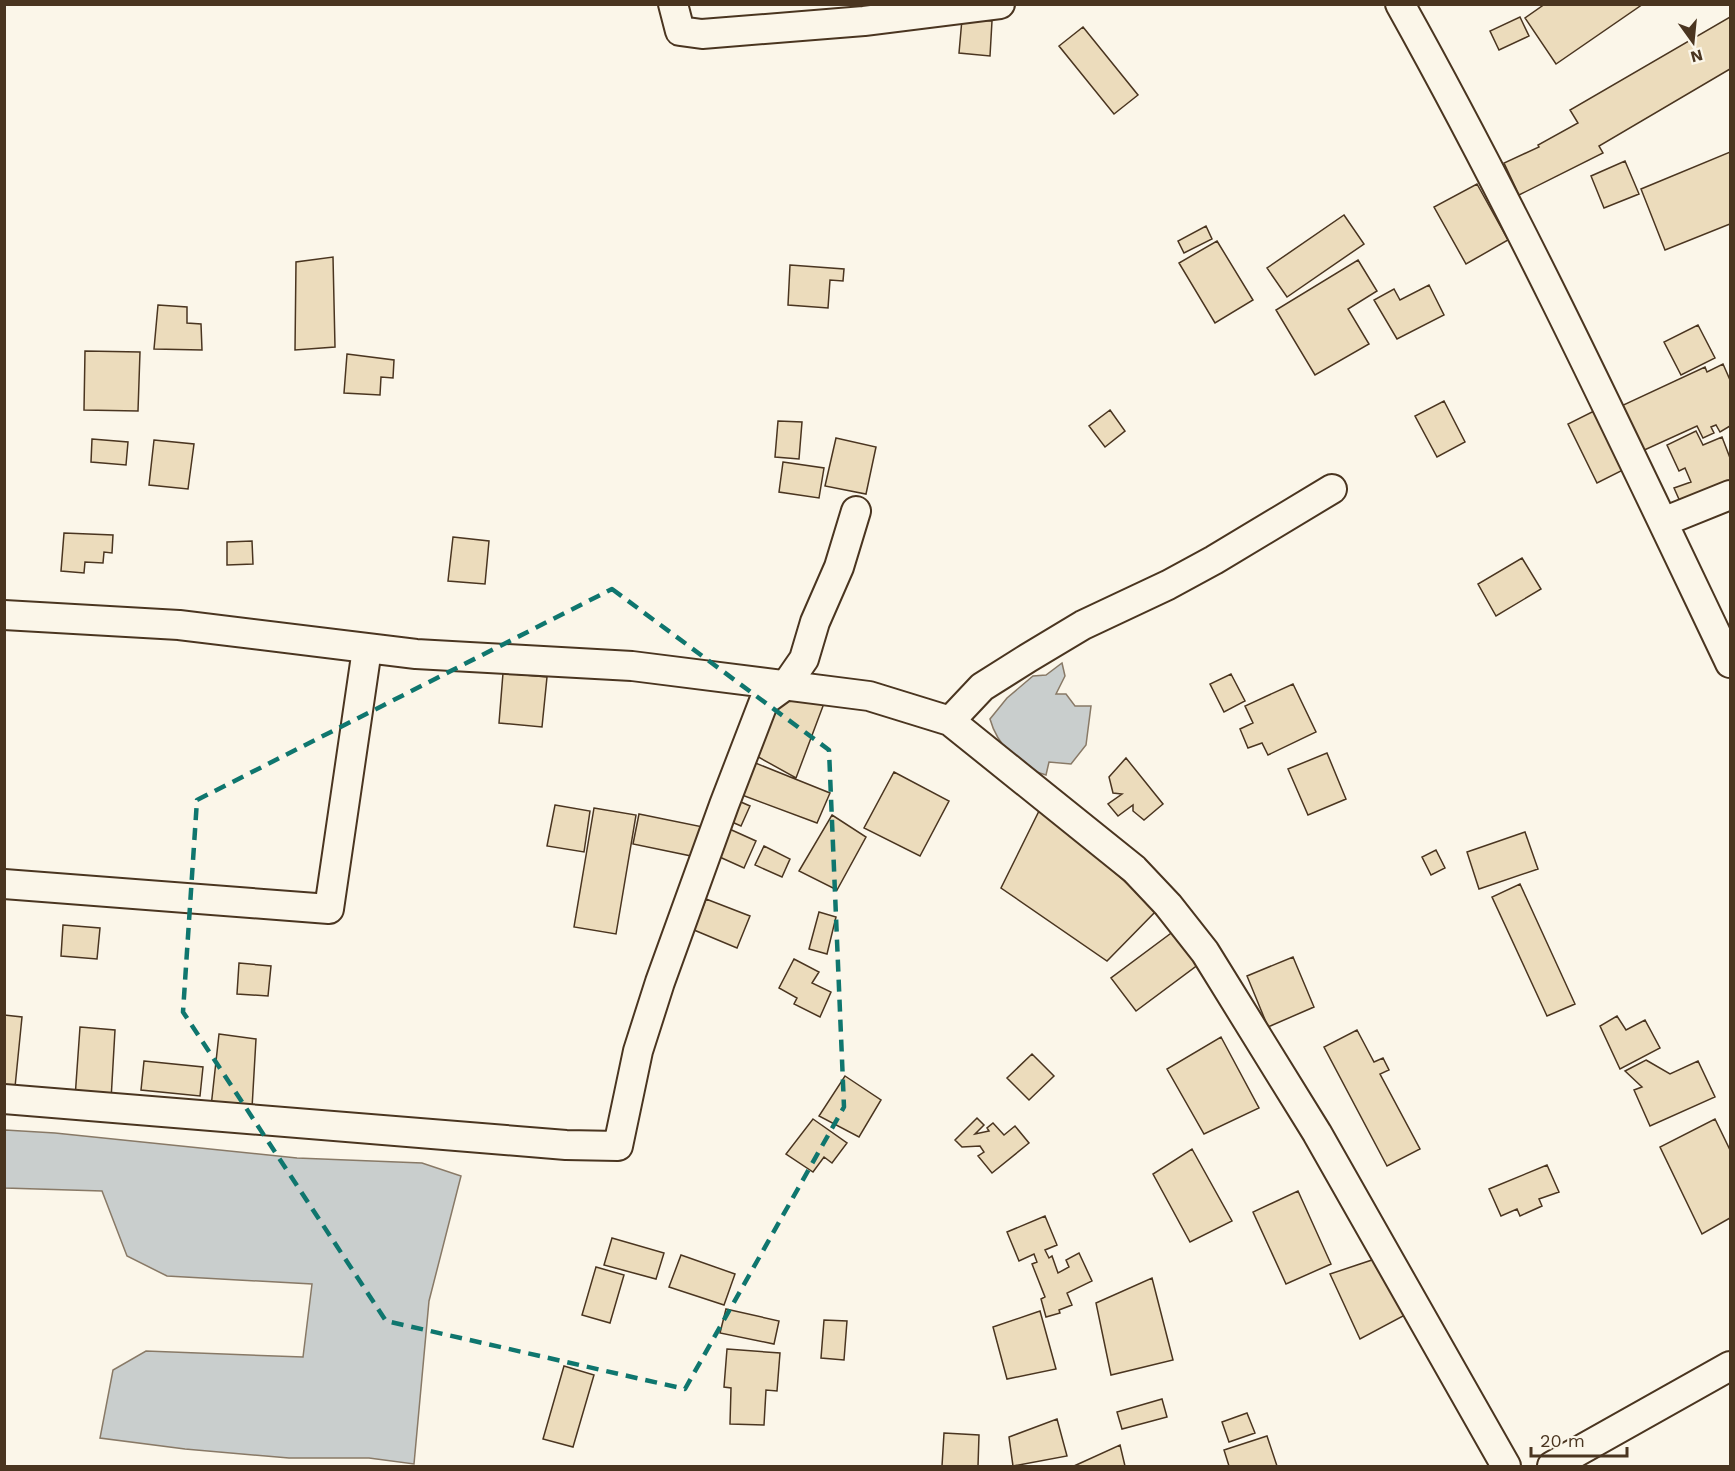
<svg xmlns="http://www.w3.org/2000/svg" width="1735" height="1471" viewBox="0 0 1735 1471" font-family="'Work Sans',sans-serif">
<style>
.water{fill:#c9cecd;stroke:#887966;stroke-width:1.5}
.building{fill:#ecdcbc;stroke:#4a3520;stroke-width:1.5}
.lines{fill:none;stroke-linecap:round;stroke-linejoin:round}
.street-casing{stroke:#4a3520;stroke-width:32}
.street{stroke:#fbf6e9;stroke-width:28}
.marked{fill:none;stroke:#0f766e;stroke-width:4.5;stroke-dasharray:12 8;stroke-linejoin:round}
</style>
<rect width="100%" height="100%" fill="#fbf6e9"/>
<path class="water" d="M1062,663L1065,676L1056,694H1066L1075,706H1091L1086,745L1071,764L1049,762L1046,775C1020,768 997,745 990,719L1007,698L1033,676L1046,675Z
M5,1130L55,1133L297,1158L422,1163L461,1176L429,1301L414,1464L369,1458H289L185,1449L100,1438L113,1370L146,1351L303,1357L312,1284L167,1276L127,1256L102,1191L5,1188Z"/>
<path class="building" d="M1545,4H1643L1556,64L1525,18Z
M1520,17L1529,36L1499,50L1490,31Z
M1730,17V69L1599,146L1603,153L1519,195L1504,163L1539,147L1538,145L1578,123L1570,110Z
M962,19L992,21L990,56L959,53Z
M1083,27L1138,95L1114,114L1059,46Z
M1730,152V224L1665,250L1641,189Z
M1625,161L1639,194L1604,208L1591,176Z
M1477,184L1508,240L1466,264L1434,207Z
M1344,215L1364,244L1287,297L1267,268Z
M1206,226L1212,239L1184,253L1178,241Z
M1217,241L1253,300L1215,323L1179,263Z
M333,257L335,347L295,350L296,262Z
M1358,260L1377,291L1348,309L1369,344L1315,375L1276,310Z
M790,265L844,269L843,281L830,280L828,308L788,305Z
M1429,285L1444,315L1397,339L1374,300L1394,289L1400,300Z
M158,305L187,307V323L201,324L202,350L154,349Z
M1698,325L1715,358L1681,375L1664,342Z
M85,351L140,352L138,411L84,410Z
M347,354L394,360L393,378L381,377L380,395L344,393Z
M1723,364L1730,380V426L1720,432L1716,425L1711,427L1714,433L1703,438L1697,426L1640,452L1619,407L1705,367L1707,372Z
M1444,401L1465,442L1437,457L1415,416Z
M1110,410L1125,431L1105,447L1089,426Z
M1594,411L1623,470L1597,483L1568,424Z
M778,421L802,422L799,459L775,457Z
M1696,431L1703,445L1722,437L1730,458V487L1682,506L1674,488L1691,482L1685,468L1679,471L1667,445Z
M836,438L876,447L866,494L825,486Z
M92,439L128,442L126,465L91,462Z
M154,440L194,444L188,489L149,485Z
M783,462L824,468L819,498L779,492Z
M64,533L113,535L112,553L104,552L103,563L85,562L84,573L61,571Z
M453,537L489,541L485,584L448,581Z
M252,541L253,564L227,565V542Z
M1522,558L1541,589L1496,616L1478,584Z
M503,673L547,677L542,727L499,723Z
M1231,674L1245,701L1224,712L1210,684Z
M1293,684L1316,732L1268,755L1262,743L1248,748L1240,729L1253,723L1245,706Z
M777,697L826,698L796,778L753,754Z
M1327,753L1346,799L1308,815L1288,769Z
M1126,758L1163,804L1144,820L1133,811V805L1118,816L1108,804L1122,794L1113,793L1109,777Z
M748,760L830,793L817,823L734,792Z
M894,772L949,801L920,856L864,828Z
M734,799L750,806L741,826L725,819Z
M555,805L590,811L584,852L547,846Z
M1041,807L1157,910L1107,961L1001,888Z
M594,808L636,815L616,934L574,927Z
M639,814L708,828L701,858L633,844Z
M832,815L866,837L837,890L799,871Z
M725,827L756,841L744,868L713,854Z
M1525,832L1538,869L1479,889L1467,852Z
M764,846L790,859L782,877L755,865Z
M1436,850L1445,868L1431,875L1422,857Z
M1520,884L1575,1004L1547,1016L1492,897Z
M706,899L750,916L737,948L694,930Z
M819,912L836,917L827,954L809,949Z
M63,925L100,928L97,959L61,956Z
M1178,928L1203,961L1136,1011L1111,978Z
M1293,957L1314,1007L1268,1027L1247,976Z
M794,959L819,972L812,983L831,992L820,1017L794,1004L797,998L779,988Z
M239,963L271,966L268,996L237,994Z
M4,1015L22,1017L15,1087L4,1086Z
M1617,1016L1626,1030L1645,1020L1660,1048L1620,1069L1600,1026Z
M80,1027L115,1030L111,1100L75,1098Z
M1357,1030L1374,1062L1383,1058L1389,1070L1380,1074L1420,1149L1387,1166L1324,1047Z
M219,1034L256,1039L252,1108L211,1107Z
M1221,1037L1259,1108L1204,1134L1167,1069Z
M1032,1054L1054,1076L1029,1100L1007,1078Z
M1646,1060L1670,1074L1698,1061L1715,1097L1650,1126L1634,1090L1642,1087L1625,1071Z
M144,1061L203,1067L200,1096L141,1090Z
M845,1076L881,1100L859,1137L819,1116Z
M977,1118L984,1125L975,1134L989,1131L987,1128L993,1123L1004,1135L1015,1126L1029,1143L992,1173L978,1156L984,1152L980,1146L962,1147L955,1140Z
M813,1119L847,1143L832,1163L824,1157L813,1172L786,1154Z
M1715,1119L1730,1150V1218L1702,1234L1660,1147Z
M1192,1149L1232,1221L1190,1242L1153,1174Z
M1547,1165L1559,1192L1539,1199L1542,1206L1520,1216L1517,1209L1501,1216L1489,1189Z
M1298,1191L1331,1264L1286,1284L1253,1212Z
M1045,1216L1057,1245L1045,1250L1049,1258L1052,1256L1058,1273L1069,1267L1066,1260L1079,1253L1092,1281L1067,1293L1072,1305L1059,1310L1060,1313L1046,1317L1041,1299L1045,1297L1032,1264L1037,1262L1034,1254L1019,1261L1007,1232Z
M612,1238L664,1253L656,1279L604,1265Z
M681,1255L735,1274L724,1305L669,1287Z
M1375,1259L1405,1315L1360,1339L1330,1274Z
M596,1267L624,1275L610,1323L582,1315Z
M1152,1278L1173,1360L1111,1375L1096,1303Z
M726,1309L779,1321L774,1344L720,1333Z
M1040,1311L1056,1369L1007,1379L993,1327Z
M824,1320L847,1321L844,1360L821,1358Z
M727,1349L780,1353L777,1391L766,1390L764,1425L730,1424L731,1388L724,1387Z
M564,1366L594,1375L573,1447L543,1439Z
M1162,1399L1167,1417L1122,1429L1117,1412Z
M1247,1413L1255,1433L1229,1442L1222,1422Z
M1057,1419L1067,1456L1013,1466L1009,1437Z
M944,1433L979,1435L978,1466H942Z
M1267,1436L1277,1466H1229L1224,1450Z
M1120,1445L1125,1466H1074Z"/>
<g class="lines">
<g class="street-casing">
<path id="street" d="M673,4L680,31L702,34L864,21L1000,4
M1400,4C1520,219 1624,441 1730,663
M1663,522L1730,495
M4,615L179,625L416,654L632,666L869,696L950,721L982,687L1028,658L1083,625L1168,585L1214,560L1332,489
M950,721L1134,869L1168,905L1205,952L1317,1133L1506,1466
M4,884L329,909L367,649
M4,1099L566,1145L618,1146L638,1051L660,982L724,805L764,701L786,685L804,659L815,622L839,567L856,511
M1552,1466L1730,1366"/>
</g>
<use href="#street" class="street"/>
</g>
<path class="marked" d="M612,589L829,750L844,1107L685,1389L386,1321L183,1012L197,800Z"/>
<rect width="1735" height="1471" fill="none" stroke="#4a3520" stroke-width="12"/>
<g transform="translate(1693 42) rotate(165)" stroke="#fbf6e9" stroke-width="4.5" paint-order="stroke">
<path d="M0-4.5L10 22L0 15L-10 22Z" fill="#4a3520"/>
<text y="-9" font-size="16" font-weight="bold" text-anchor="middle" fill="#4a3520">N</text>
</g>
<path d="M1531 1447v9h96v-9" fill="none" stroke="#4a3520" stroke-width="3"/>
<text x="1540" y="1447" font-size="18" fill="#4a3520" stroke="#fbf6e9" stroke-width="4.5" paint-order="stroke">20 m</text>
</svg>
